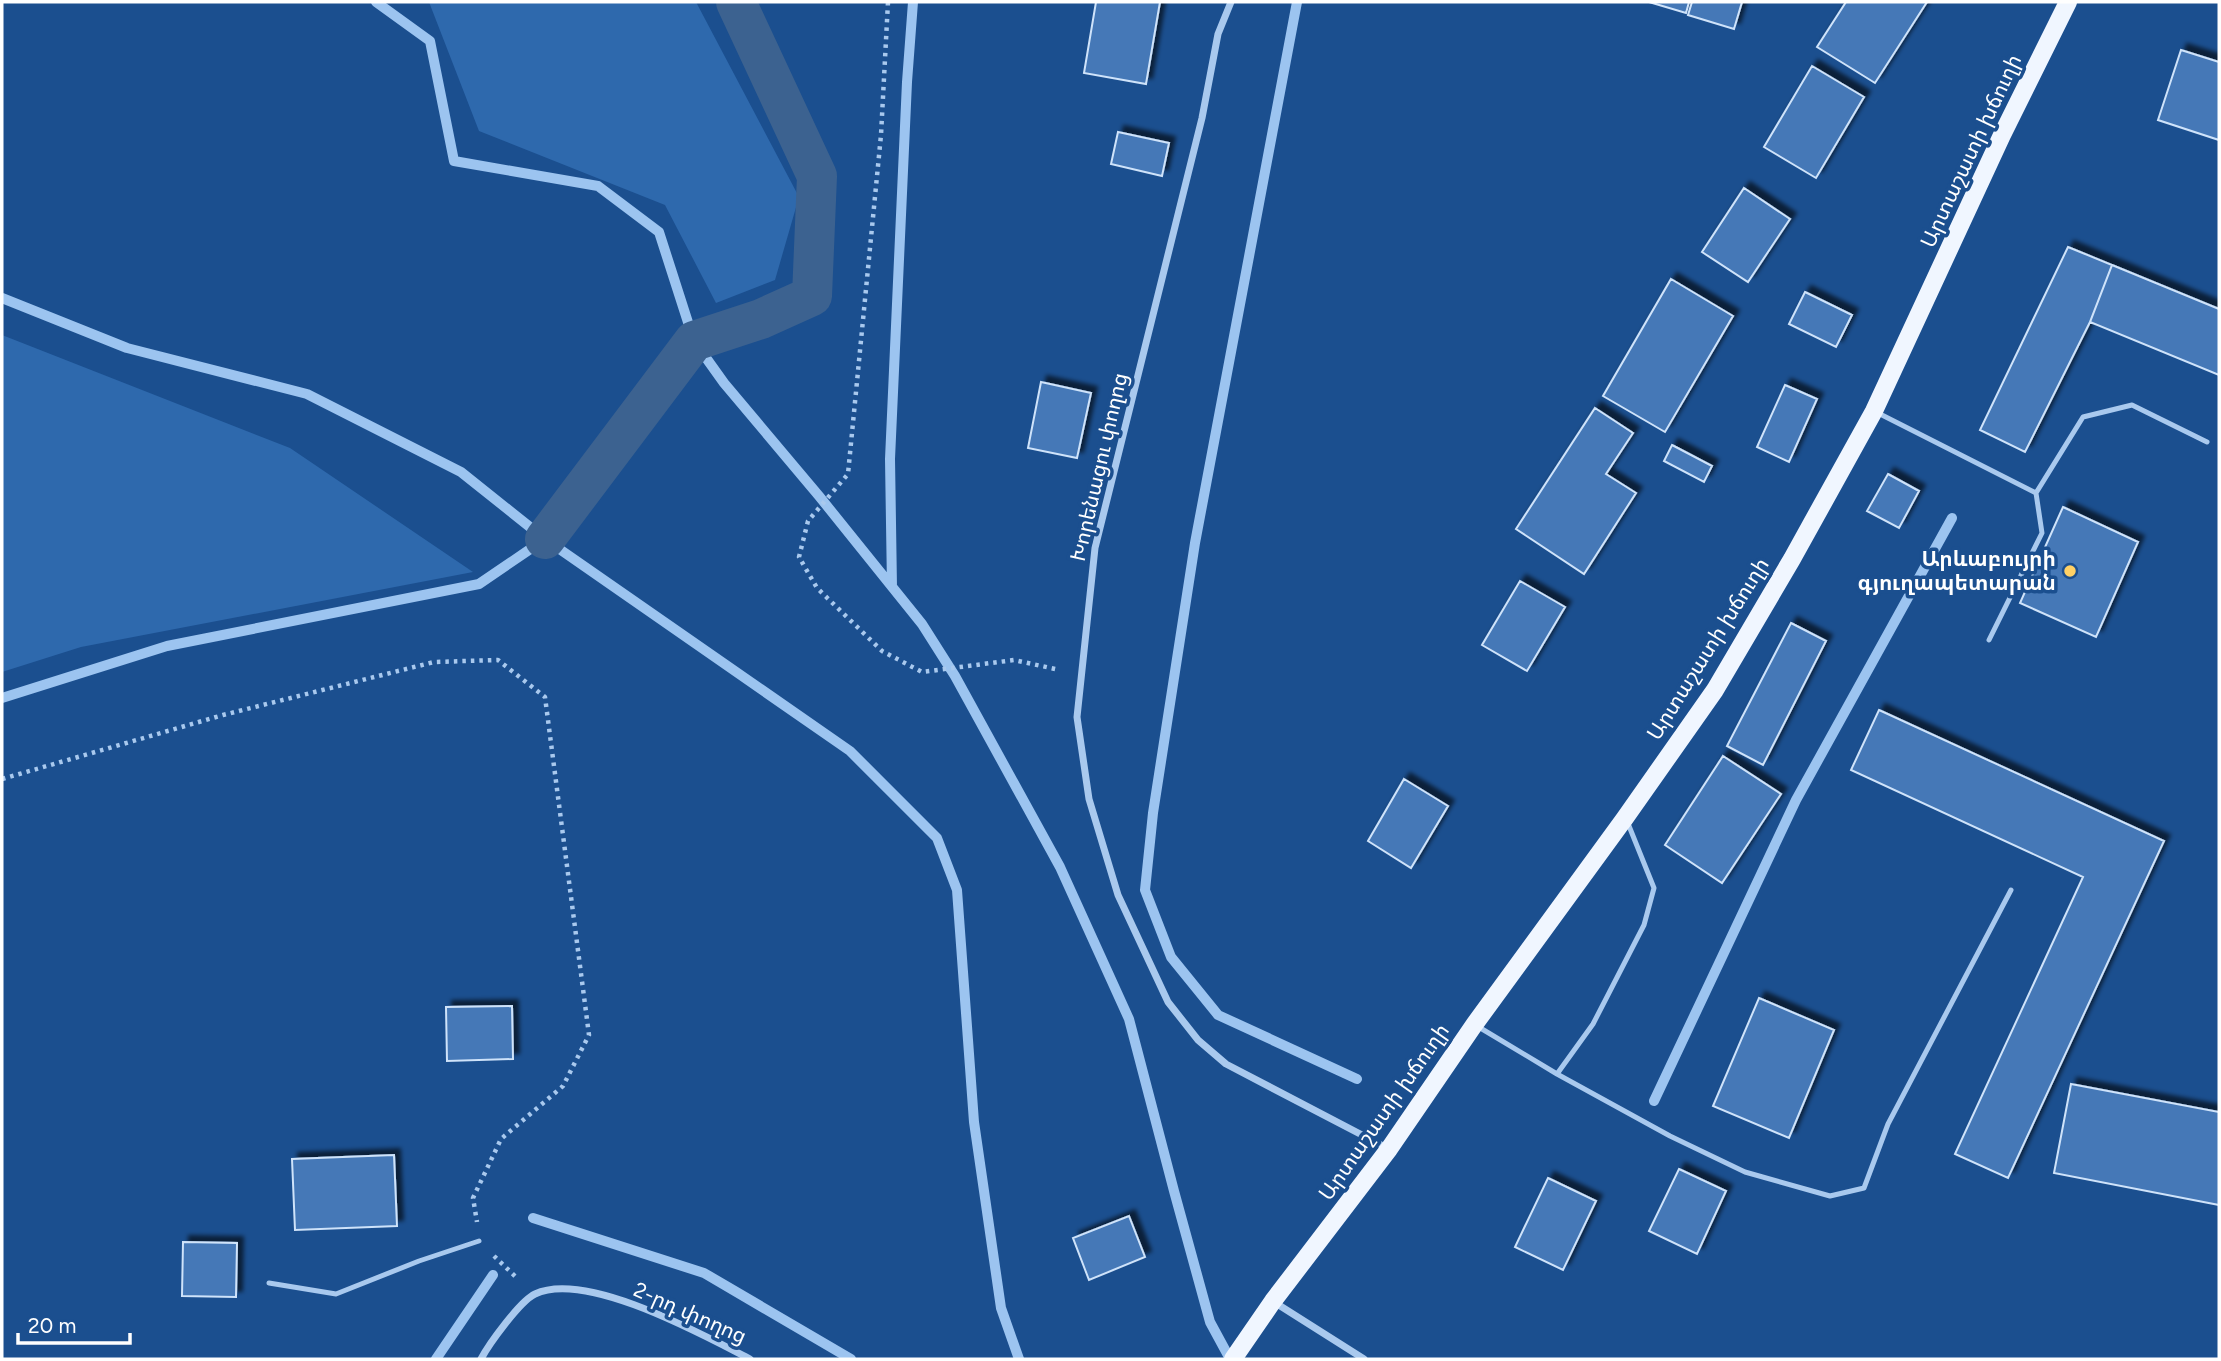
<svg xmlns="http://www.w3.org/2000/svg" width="2221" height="1361" viewBox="0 0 2221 1361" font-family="Figtree,'Noto Sans Armenian',sans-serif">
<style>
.green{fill:#2e69ad}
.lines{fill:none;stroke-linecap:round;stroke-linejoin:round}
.stream{stroke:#9cc4f0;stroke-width:10}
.canal{stroke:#3c6290;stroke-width:40}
.building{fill:#4478b7;stroke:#cfe3fa;stroke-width:2;filter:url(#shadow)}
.path{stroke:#a9c9ee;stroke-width:4.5;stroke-dasharray:3.5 5;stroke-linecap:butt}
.service{stroke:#a9c9ee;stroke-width:5}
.minor{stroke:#a9c9ee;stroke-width:7}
.primary{stroke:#f0f6ff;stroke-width:18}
.poi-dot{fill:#ffd166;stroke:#1b4f8f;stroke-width:2.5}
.labels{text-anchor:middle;stroke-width:7;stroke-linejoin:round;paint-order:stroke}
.street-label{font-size:21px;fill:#fff;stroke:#1b4f8f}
.poi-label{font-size:21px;font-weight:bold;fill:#fff;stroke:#1b4f8f;text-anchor:end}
</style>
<defs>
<filter id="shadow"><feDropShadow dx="6" dy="-6" stdDeviation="2" flood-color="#0009"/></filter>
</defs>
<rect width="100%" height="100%" fill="#1b4f8f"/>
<path class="green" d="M429,2H696L799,197L775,280L716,303L665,205L479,131Z
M2,335L290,448L473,572L81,647L2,672Z"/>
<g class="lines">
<path class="stream" d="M376,2L430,41L454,161L598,186L659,232L694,341L724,383L819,496L922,624L955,676L1060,867L1129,1019L1174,1191L1210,1322L1230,1359
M1297,2L1195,543L1153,813L1145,890L1171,957L1218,1015L1357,1079
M2,298L127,348L307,394L461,472L545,539L850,751L937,838L957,890L974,1122L1001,1308L1019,1359
M892,587L890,459L907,82L913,2
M2,698L167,646L479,584L545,539
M1654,1101L1796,800L1952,518
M533,1218L704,1273L851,1359
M436,1359L493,1275"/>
<path class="canal" d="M545,539L694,341L761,319L812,296L817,176L736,2"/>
</g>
<path class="building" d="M1096,2H1160L1146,84L1084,73Z
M1649,2H1689L1686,13Z
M1692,2H1742L1734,29L1688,15Z
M1846,2H1927L1875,83L1817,47Z
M2181,50L2219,62V140L2158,120Z
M1812,66L1864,97L1816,178L1764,147Z
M1118,132L1169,143L1162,176L1111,164Z
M1744,188L1790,219L1748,282L1702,252Z
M2068,247L2112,265L2090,322L2025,452L1980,430Z
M2112,265L2219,309V375L2090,322Z
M1671,279L1733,316L1665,432L1603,396Z
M1805,292L1852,315L1836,347L1789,324Z
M1041,382L1091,393L1077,458L1028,448Z
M1785,385L1817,399L1789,462L1757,447Z
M1595,408L1633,433L1606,474L1636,493L1584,574L1516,529Z
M1672,445L1712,466L1704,482L1664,461Z
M1888,474L1919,491L1899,528L1867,511Z
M2063,507L2138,542L2096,637L2020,603Z
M1520,581L1565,607L1527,671L1482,645Z
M1791,623L1826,641L1763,765L1727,746Z
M1879,710L2164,841L2008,1178L1955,1154L2083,877L1851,770Z
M1723,756L1781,794L1722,883L1665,845Z
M1404,779L1448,806L1411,868L1368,841Z
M1759,998L1834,1030L1789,1138L1713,1106Z
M512,1006L513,1059L447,1061L446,1007Z
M2071,1084L2219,1112V1205L2054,1173Z
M394,1155L397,1226L295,1230L292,1159Z
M1679,1169L1726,1191L1697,1254L1649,1231Z
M1548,1178L1596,1201L1563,1270L1515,1247Z
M1129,1216L1145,1257L1089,1280L1073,1238Z
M183,1242L237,1243L236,1297L182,1296Z"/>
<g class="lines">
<path class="path" d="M888,2L881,135L848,474L808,521L799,557L817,588L882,651L922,672L1014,660L1060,670
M2,779L223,715L434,662L498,660L545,697L589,1035L563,1086L501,1139L473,1198L477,1222
M494,1256L518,1279"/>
<path class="service" d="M1876,412L2036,493
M1989,640L2042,533L2036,493L2083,417L2132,405L2207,442
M1477,1026L1557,1074L1670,1136L1745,1172L1830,1196L1864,1188L1888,1124L2011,890
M1557,1074L1593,1024L1644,925L1654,888L1627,821
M269,1283L336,1294L419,1261L479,1241"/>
<path class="minor" d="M1231,2L1218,34L1202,118L1095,548L1077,717L1089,799L1118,895L1168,1002L1198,1040L1226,1064L1387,1148
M1274,1302L1364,1359
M481,1359C489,1344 520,1301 535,1294C586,1270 703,1335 750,1359"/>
<path class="primary" d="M1233,1359L1273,1301L1389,1149L1474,1025L1625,818L1715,690L1792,559L1874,411L2002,135L2068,2"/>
</g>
<circle class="poi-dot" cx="2070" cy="571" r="7"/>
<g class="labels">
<g class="street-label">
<text transform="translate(1971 151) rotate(-65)" y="7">Արտաշատի խճուղի</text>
<text transform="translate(1099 467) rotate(-77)" y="7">Խորենացու փողոց</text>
<text transform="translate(1708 649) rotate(-58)" y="7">Արտաշատի խճուղի</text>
<text transform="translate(1384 1112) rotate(-55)" y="7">Արտաշատի խճուղի</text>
<text transform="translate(690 1313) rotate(24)" y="7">2-րդ փողոց</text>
</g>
<g class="poi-label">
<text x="2056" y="566">Արևաբույրի<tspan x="2056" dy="24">գյուղապետարան</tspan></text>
</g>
</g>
<rect width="2221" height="1361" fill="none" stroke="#ffffff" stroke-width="7"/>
<path d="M18 1333v10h112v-10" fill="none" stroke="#ffffff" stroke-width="3.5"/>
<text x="28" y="1333" font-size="21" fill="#ffffff" stroke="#1b4f8f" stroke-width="5" paint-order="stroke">20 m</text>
</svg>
